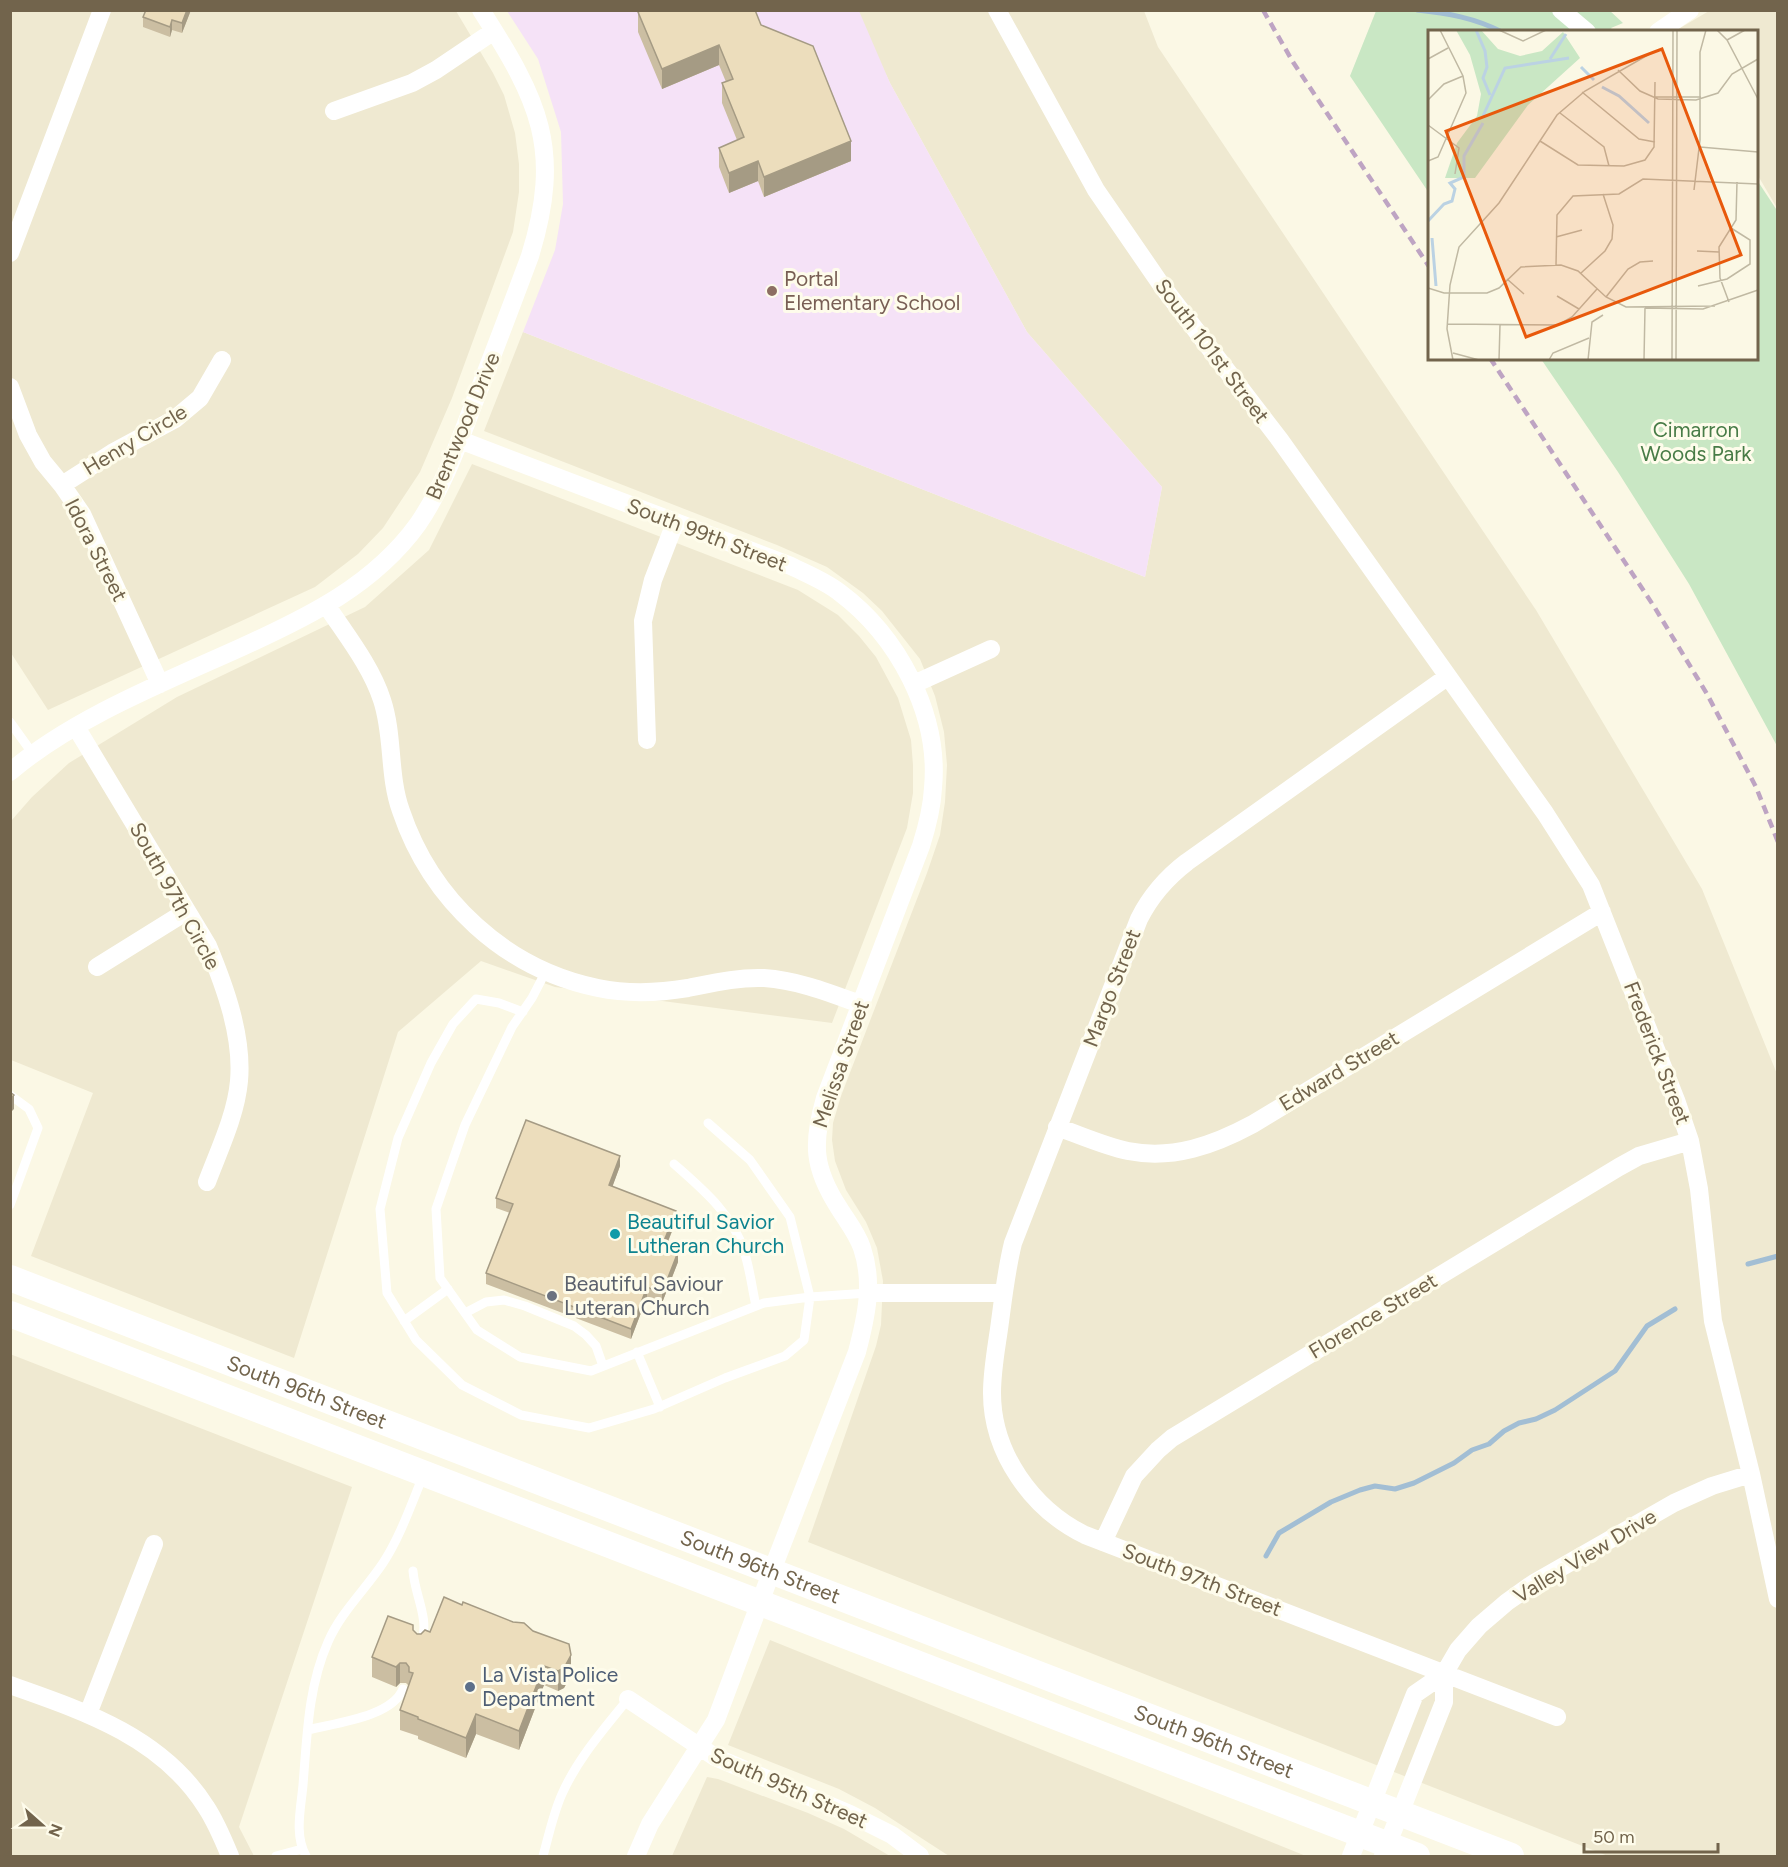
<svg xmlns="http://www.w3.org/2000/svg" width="1788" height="1867" viewBox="0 0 1788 1867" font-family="Figtree,sans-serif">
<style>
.residential{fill:#efe9d1}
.education{fill:#f5e2f7}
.green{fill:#c9e7c4}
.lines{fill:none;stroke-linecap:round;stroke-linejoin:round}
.stream{stroke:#a2bed4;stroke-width:5}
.lane{stroke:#fff;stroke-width:9}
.street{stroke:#fff;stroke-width:18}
.secondary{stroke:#fff;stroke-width:26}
.rail{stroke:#bea4c3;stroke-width:4.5;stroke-dasharray:9 6;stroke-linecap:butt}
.wall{fill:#cbbea2}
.shaded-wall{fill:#a59b84}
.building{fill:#ecddbc;stroke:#a59b84;stroke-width:1.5}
.education-dot{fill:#8d6e63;stroke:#fefceb;stroke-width:2}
.culture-dot{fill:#0f9aa8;stroke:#fefceb;stroke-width:2}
.worship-dot{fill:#6b7280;stroke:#fefceb;stroke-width:2}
.service-dot{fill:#5c6f8a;stroke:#fefceb;stroke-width:2}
.labels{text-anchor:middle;stroke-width:6;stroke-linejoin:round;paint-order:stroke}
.education-label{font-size:21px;fill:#785e54;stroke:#fefceb;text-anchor:start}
.street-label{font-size:21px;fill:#72644c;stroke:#fefceb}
.park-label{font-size:21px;fill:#487c47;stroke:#fefceb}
.culture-label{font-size:21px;fill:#0d838f;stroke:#fefceb;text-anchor:start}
.worship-label{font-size:21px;fill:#5b616d;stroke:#fefceb;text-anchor:start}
.service-label{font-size:21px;fill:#4e5e75;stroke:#fefceb;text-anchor:start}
.inset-river{fill:none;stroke:#bbd2e3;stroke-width:3}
.inset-road{fill:none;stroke:#c0b9a3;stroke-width:1.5}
.view{fill:#e8590c;fill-opacity:0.15;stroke:#e8590c;stroke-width:3}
.inset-edge{fill:none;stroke:#72644c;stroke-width:3}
</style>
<rect width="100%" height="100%" fill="#fbf8e5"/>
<path class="residential" d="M10,11H456L493,73L504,95L515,133L519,164V192L513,232L452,398L420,472L383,528L358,554L315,587L48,710L11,653Z
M856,11H1144L1158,47L1536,610L1702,889L1777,1074V1856H1608L808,1542L876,1346L881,1325L883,1281L877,1248L866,1222L846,1190L835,1161L832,1140L833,1123L841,1096L927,873L940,835L945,802L947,765L944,732L935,696L920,659L882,611L863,593L827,567L777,545L484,431L523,332L1145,577L1162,487L1027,332L890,83Z
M1709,11H1777V208L1757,174L1756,32L1675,31Z
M472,464L798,590L838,615L859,636L876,657L898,698L911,740L913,765V793L907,828L832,1023L555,987L481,961L398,1032L294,1358L31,1256L93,1093L11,1060V821L32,797L69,763L177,697L365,607L429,550Z
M10,1354L352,1487L239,1827L254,1856H11Z
M770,1640L1306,1856H949L875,1808L839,1789L728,1745Z
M707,1777L718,1779L808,1813L844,1829L890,1856H672Z"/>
<path class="education" d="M507,11H859L890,83L1027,332L1162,487L1145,577L523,332L555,250L563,204L561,132L538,59Z"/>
<path class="green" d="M1609,10L1623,23L1611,28L1614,32H1430L1429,193L1350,76L1376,11Z
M1757,180L1778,212L1777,746L1689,584L1618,472L1541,359L1756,358Z"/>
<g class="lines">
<path class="stream" d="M1417,10C1447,13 1475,18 1502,32
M1748,1264L1778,1256
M1266,1556L1279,1533L1331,1502L1360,1490L1375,1486L1395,1489L1414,1483L1454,1463L1472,1450L1489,1444L1504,1431L1519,1423L1536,1419L1555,1410L1615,1371L1647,1326L1675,1309"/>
<path class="lane" d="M10,722L33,754
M523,1012L499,1003L476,999L453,1024L431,1063L398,1138L380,1209L387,1293L416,1340L462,1385L521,1415L589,1428L654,1409L725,1378L785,1356L804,1340L810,1297L764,1303L591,1371L520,1357L477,1330L440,1278L436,1209L465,1125L512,1027L532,998L546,971
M10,1095L29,1109L38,1128L10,1205
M708,1123L750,1160L790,1217L810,1297L868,1293
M674,1164C701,1188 733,1214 744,1251C750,1269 752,1288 756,1306
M465,1313L486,1302L504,1300L525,1306L574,1326L586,1335L596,1346L603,1366
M404,1321L448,1289
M637,1352L660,1407
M413,1571C415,1596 429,1617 422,1642
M308,1730C335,1723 392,1717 403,1689
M276,1856L302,1849
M306,1856C294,1835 301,1808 303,1785C307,1737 308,1687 328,1642C341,1612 365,1590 383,1563C400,1537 411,1505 423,1476
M543,1856C549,1835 553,1814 562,1794C578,1758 604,1729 628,1699"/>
<path class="street" d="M997,10L1096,190L1162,286L1280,440L1545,813L1591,885L1676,1100L1690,1141L1699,1189L1713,1321L1751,1474L1778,1599
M1561,10L1587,32
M1658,32L1690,10
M334,111L412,83L436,70L494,31
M10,253L102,10
M10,387L28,435L43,462L62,485L82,514L160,684
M460,440L791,566C807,574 825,581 839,592C898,636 940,714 933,788C932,808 927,827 921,846L825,1098C812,1143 813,1168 839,1208C847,1221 857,1233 862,1248C874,1283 866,1318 857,1352L771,1573L716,1720L650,1824L636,1856
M62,485L112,453L175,419L200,398L222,360
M327,606C346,635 371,666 382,700C394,736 388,775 401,811C431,900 505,969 598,988C627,994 658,993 688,988C713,983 738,977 764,978C797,980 830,993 860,1004
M1447,677L1187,862C1166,878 1151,895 1139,919L1013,1243C1006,1271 1003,1300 999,1329C996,1350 992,1371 992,1393C992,1453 1032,1509 1085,1535L1557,1717
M914,684L991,649
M76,727L208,946C225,987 243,1036 239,1081C236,1115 219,1150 207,1182
M647,740L643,621L653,580L675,523
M10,772C73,718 167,681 242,647C308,617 374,585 418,524C444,486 459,442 475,400C494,352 512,304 530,256C563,148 539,101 481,10
M97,967L187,911
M1057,1127C1080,1135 1104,1146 1128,1151C1173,1160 1214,1145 1253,1124L1602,912
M868,1293H1003
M1103,1542L1134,1476L1158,1450L1172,1438L1619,1167L1639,1156L1690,1141
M10,1685C84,1711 162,1737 206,1807C216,1822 223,1839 230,1856
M628,1699L715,1757L850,1814L892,1835L920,1856
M88,1714L154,1544
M1351,1856L1415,1694L1444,1674L1458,1650L1479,1626L1507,1602L1534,1583L1674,1503L1712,1486L1751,1474
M1383,1856L1444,1702V1674"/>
<g class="secondary">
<path id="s1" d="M10,1278L1511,1856"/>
<path d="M10,1314L1417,1856"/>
</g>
<path class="rail" d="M1263,10L1293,62L1430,268
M1490,358L1655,608L1707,694L1756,787L1778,842"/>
</g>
<path class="wall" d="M146,10H191L182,33L172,30L170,37L143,27V17Z
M638,12L761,25L851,161L764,197L758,181L729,193L719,167V148L737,140L722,103V83L726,82L719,65L662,89L638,32Z
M620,1166L612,1187L676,1221L666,1247L678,1262L662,1303L647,1297L631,1339L486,1284V1273L510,1213L496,1208V1198Z
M444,1597L571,1675L564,1688L558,1691L544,1685L519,1750L476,1734L466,1758L418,1739V1736L400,1730V1710L409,1686L406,1683H400L396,1687L372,1677V1657L413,1630L417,1634H421L430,1632Z"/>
<path class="shaded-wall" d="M187,10H191L182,33V23Z
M172,20V30L170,37V27Z
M719,45V65L662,89V69Z
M851,141V161L764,197V177Z
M758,161V181L729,193V173Z
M14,1095V1109L10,1113V1099Z
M620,1156V1166L609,1196V1185Z
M676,1211V1221L662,1256V1246Z
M678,1252V1262L662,1303V1293Z
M647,1287V1297L631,1339V1329Z
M571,1655V1675L564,1688L558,1691V1671Z
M400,1663V1683L396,1687V1667Z
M544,1666V1685L519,1750V1731Z
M476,1714V1734L466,1758V1738Z"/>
<path class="building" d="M146,10H187L182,23L172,20L170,27L143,17Z
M642,10H755L761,25L813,46L851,141L764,177L758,161L729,173L719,148L744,137L722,83L733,79L719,45L662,69L638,12Z
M10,1092L14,1095L10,1099Z
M526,1120L620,1156L609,1185L676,1211L662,1246L678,1252L662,1293L647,1287L631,1329L486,1273L513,1204L496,1198Z
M444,1597L462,1605L463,1602L513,1622L524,1623L533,1631L569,1644L571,1655L564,1668L558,1671L544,1666L519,1731L476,1714L466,1738L418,1719V1717L400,1710L413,1673L409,1672V1667L406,1663H400L396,1667L372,1657L388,1616L413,1625V1630L417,1634H421L425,1630L430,1632Z"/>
<circle class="education-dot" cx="772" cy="291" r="6"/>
<circle class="culture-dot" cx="615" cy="1234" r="6"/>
<circle class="worship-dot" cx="552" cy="1296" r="6"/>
<circle class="service-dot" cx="470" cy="1687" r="6"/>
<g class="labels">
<g class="education-label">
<text x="784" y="286">Portal<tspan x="784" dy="24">Elementary School</tspan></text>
</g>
<g class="street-label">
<text transform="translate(1212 351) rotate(53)" y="7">South 101st Street</text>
<text transform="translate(463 426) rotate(-67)" y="7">Brentwood Drive</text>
<text transform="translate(135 440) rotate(-31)" y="7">Henry Circle</text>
<text transform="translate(707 535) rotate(21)" y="7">South 99th Street</text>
<text transform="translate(96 550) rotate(63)" y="7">Idora Street</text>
<text transform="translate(175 896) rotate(61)" y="7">South 97th Circle</text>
<text transform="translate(1112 988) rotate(-69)" y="7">Margo Street</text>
<text transform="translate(1657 1053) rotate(69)" y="7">Frederick Street</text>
<text transform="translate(841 1064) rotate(-71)" y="7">Melissa Street</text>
<text transform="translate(1339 1071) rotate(-31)" y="7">Edward Street</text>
<text transform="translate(1373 1316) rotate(-31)" y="7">Florence Street</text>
<text dy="7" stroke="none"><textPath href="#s1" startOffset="318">South 96th Street</textPath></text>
<text transform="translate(1585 1556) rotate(-31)" y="7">Valley View Drive</text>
<text dy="7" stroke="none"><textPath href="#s1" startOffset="804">South 96th Street</textPath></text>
<text transform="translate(1202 1580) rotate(21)" y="7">South 97th Street</text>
<text dy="7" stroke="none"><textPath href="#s1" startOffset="1290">South 96th Street</textPath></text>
<text transform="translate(789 1788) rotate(24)" y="7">South 95th Street</text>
</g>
<g class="park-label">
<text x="1696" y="437">Cimarron<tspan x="1696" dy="24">Woods Park</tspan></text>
</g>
<g class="culture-label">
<text x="627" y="1229">Beautiful Savior<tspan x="627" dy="24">Lutheran Church</tspan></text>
</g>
<g class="worship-label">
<text x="564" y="1291">Beautiful Saviour<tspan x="564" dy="24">Luteran Church</tspan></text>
</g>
<g class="service-label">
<text x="482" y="1682">La Vista Police<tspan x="482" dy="24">Department</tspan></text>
</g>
</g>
<g transform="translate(1428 30)">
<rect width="330" height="330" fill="#fbf8e5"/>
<path d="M28,0H53L70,19L92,26L114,21L135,2L152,28L100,75L47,148H17L29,113L49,86L53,64L42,25Z" fill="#c9e7c4"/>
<path class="inset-river" d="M48,0L57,21L59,37L55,48L62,65M122,29L138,4M153,37L166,50M174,57L191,66L221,93M55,86L77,38L141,28M0,191L16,174L24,171L27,159L22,153L36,147V126L55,93M4,208L8,256"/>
<path class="inset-road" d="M71,0L95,11L118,0M289,0L299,10L330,69M299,10L317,0M0,29L20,18M190,40L212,61L230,69L268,70L290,63L304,44L330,29M154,62L211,109L227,112M227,67H273M0,70L16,54L35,46M132,83L176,117L181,136M0,95L31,118L27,144M112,111L150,135L196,136L217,130L226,117L227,52M272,117L330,122M0,131L10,127L38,63L35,46L12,0M266,160L272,110V22L278,0M128,207L154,200M269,221L291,222M128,235L129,185L145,166L191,164L215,149L330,154M153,243L177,221L184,209L185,195L175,164M79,249L96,264M270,256L299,249L322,234V210L303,198M0,258L16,263H59L71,258L93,237L133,235L150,241L178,267L198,277L287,276M129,266L151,279M178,267L200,239L212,232L225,231M301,272L292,248L291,217L308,190L309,152M217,278L275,279L330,260M20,294L130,295L144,287L169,259M25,323L51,330M25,330L19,299L22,255L31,217L71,173L129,85L157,61L225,22M71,330L72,295M121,330L125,323L161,308M160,330L164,292L175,285M216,330L217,278M244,330L245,0M248,330L249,0"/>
<path class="view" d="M234,19L313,225L98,307L18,101Z"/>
<rect width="330" height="330" class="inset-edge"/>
</g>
<rect width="1788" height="1867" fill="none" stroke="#72644c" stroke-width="24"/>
<g transform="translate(42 1825) rotate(111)" stroke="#fefceb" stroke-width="4.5" paint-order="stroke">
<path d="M0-4.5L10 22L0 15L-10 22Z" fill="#72644c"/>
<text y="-9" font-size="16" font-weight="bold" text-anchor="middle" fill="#72644c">N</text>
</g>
<path d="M1584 1843v9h134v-9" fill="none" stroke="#72644c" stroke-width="3"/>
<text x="1593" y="1843" font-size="18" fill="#72644c" stroke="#fefceb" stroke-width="4.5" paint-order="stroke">50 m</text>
</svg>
